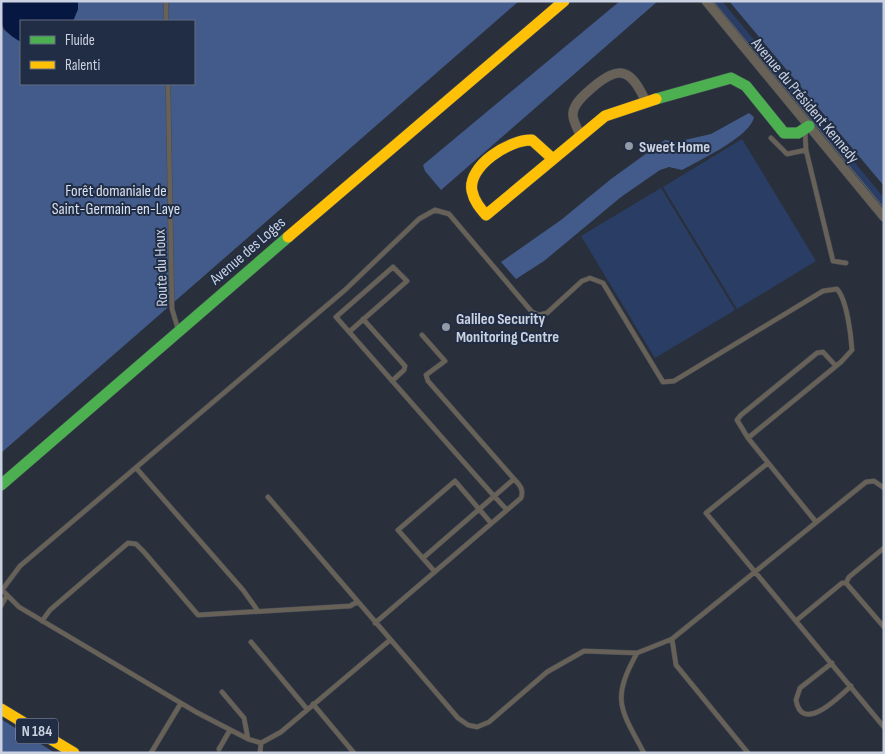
<svg xmlns="http://www.w3.org/2000/svg" width="885" height="754" viewBox="0 0 885 754" font-family="'Sofia Sans Condensed',sans-serif">
<style>
.green{fill:#2a3e65}
.forest{fill:#435b8b}
.water{fill:#061741}
.lines{fill:none;stroke-linecap:round;stroke-linejoin:round}
.lane-casing{stroke:#444b55;stroke-width:5.5}
.street-casing{stroke:#444b55;stroke-width:10}
.fast-casing{stroke:#444b55;stroke-width:12}
.slow-casing{stroke:#444b55;stroke-width:12}
.lane{stroke:#676157;stroke-width:4.5}
.street{stroke:#676157;stroke-width:9}
.fast{stroke:#4caf50;stroke-width:11}
.slow{stroke:#ffc107;stroke-width:11}
.tram{stroke:#646565;stroke-width:1}
.poi-dot{fill:#9299a7;stroke:#212d44;stroke-width:2}
.labels{text-anchor:middle;stroke-width:4;stroke-linejoin:round;paint-order:stroke}
.shield{fill:#212d44;stroke:#97a0b2;stroke-width:1}
.shield-label{font-size:15px;font-weight:bold;fill:#cad2e1}
.street-label{font-size:16px;fill:#cad2e1;stroke:#212d44}
.poi-label{font-size:16px;font-weight:bold;fill:#cad2e1;stroke:#212d44;text-anchor:start}
.park-label{font-size:16px;fill:#d8e1f1;stroke:#212d44}
</style>
<rect width="100%" height="100%" fill="#29303c"/>
<path class="green" d="M711,1H722L884,198V211Z
M742,139L816,261L737,309L663,187Z
M661,188L735,310L655,358L581,236Z"/>
<path class="forest" d="M78,1H519L1,453V25L4,30L21,42V84H194V21H73L78,9Z
M620,1H658L441,190L425,171L423,165Z
M729,1H884V186Z
M749,113L754,117C751,136 700,160 682,170L669,167L660,170L621,197L544,261L516,279L501,262L561,220L611,179L665,140L676,142L711,134Z
M1,719L55,753H1Z"/>
<path class="water" d="M1,1H78V9L73,21H21V42C0,30 1,24 1,1Z"/>
<g class="lines">
<g class="lane-casing">
<path id="lane" d="M166,1V21
M168,84L172,309L178,329
M771,138L787,154L806,150L805,131
M806,150L833,261L846,263
M363,319L405,366L404,370L392,381
M349,332L407,281L393,267L336,317C389,377 441,437 494,496L507,510
M748,438L816,522
M768,463L706,513L884,727
M137,469L243,590L258,611
M268,497L458,718L468,725L477,727L489,722L547,672L584,651L637,653L672,639L866,482L874,481L884,488
M423,558L514,479
M435,572L398,530L455,481L491,523
M846,583L849,577L884,548
M1,606L7,595
M797,620L842,583H846L884,627
M42,621L50,610L128,543L136,544L144,552L198,615L350,606L357,602
M375,623L521,498C524,490 520,485 514,479L428,381L426,375L445,361L422,335
M672,639L676,665L748,753
M390,640L281,732L261,743L248,739L196,712L19,607L2,590L20,566L345,290L419,219L435,210L449,214L532,312L539,315L547,313L582,281L590,278L603,283L663,382L674,381L823,291L837,289C847,300 851,335 852,350L841,362L748,438L737,420L741,415L817,353L823,352L836,366
M251,642L307,709
M637,653C611,700 620,708 644,753
M832,663L800,688L796,700C802,735 840,696 851,686
M222,692L244,718L248,739
M313,704L354,753
M219,749L230,730
M151,753L181,703
M260,753L261,743"/>
</g>
<g class="street-casing">
<path id="street" d="M706,1L884,217
M580,135C578,129 572,120 573,113C574,103 585,94 592,88C620,64 631,69 646,102"/>
</g>
<g class="fast-casing">
<path id="fast" d="M656,99L731,78L746,86L784,133H798L809,126
M1,485L288,237"/>
</g>
<g class="slow-casing">
<path id="slow" d="M553,159L532,140C510,139 467,166 472,191C474,201 480,208 486,215L605,116L656,99
M288,237L564,1
M1,709L74,753"/>
</g>
<use href="#lane" class="lane"/>
<use href="#street" class="street"/>
<use href="#fast" class="fast"/>
<use href="#slow" class="slow"/>
<path class="tram" d="M713,1L884,208"/>
</g>
<g class="poi-dot">
<circle cx="629" cy="146" r="5"/>
<circle cx="446" cy="327" r="5"/>
</g>
<g class="labels">
<rect class="shield" x="16" y="718.5" width="42" height="25" rx="4"/>
<g class="shield-label">
<text x="37" y="736">N 184</text>
</g>
<g class="street-label">
<text transform="translate(806 100) rotate(50)" y="6">Avenue du Président Kennedy</text>
<text transform="translate(247 250) rotate(-41)" y="6">Avenue des Loges</text>
<text transform="translate(160 268) rotate(-92)" y="6">Route du Houx</text>
</g>
<g class="poi-label">
<text x="639" y="152">Sweet Home</text>
<text x="456" y="324">Galileo Security<tspan x="456" dy="18">Monitoring Centre</tspan></text>
</g>
<g class="park-label">
<text x="116" y="196">Forêt domaniale de<tspan x="116" dy="18">Saint-Germain-en-Laye</tspan></text>
</g>
</g>
<rect width="885" height="754" fill="none" stroke="#cad2e1" stroke-width="5"/>
<rect x="20" y="20" width="175" height="65" fill="#212d44" stroke="#656f83"/>
<rect x="30" y="36" width="25" height="8" fill="#4caf50" stroke="#656f83"/>
<text x="65" y="45" font-size="15" fill="#cad2e1">Fluide</text>
<rect x="30" y="61" width="25" height="8" fill="#ffc107" stroke="#656f83"/>
<text x="65" y="70" font-size="15" fill="#cad2e1">Ralenti</text>
</svg>
